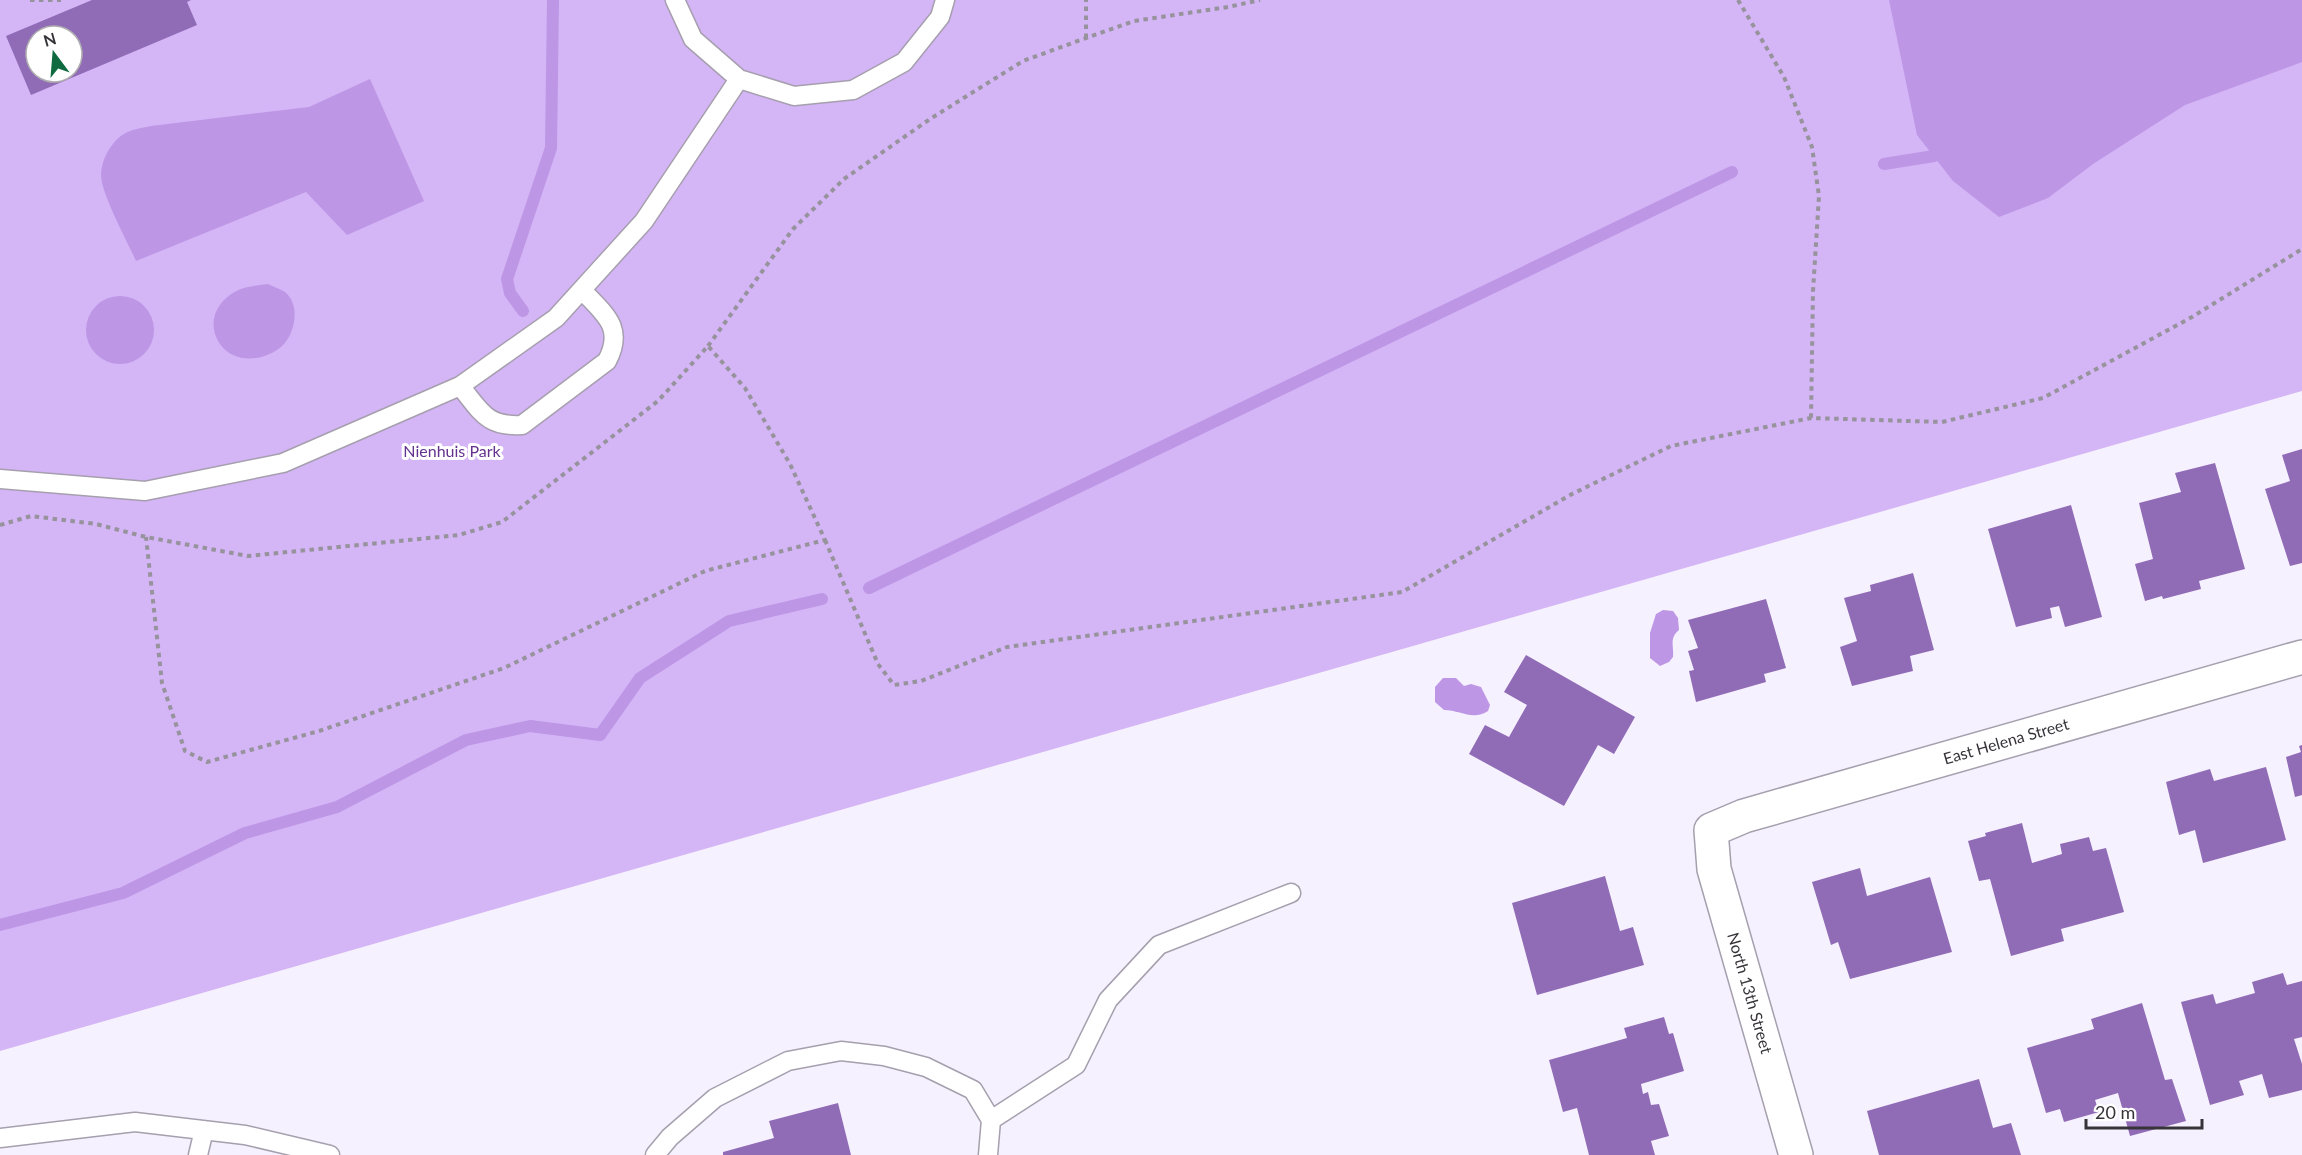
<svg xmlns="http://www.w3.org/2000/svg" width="2302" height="1155" viewBox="0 0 2302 1155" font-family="Lato,sans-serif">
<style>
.green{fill:#d4b5f6;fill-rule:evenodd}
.water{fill:#bd96e6}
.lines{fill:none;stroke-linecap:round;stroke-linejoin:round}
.stream{stroke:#bd96e6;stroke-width:12}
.building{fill:#906bb6;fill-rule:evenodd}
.lane-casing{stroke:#a69fae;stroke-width:21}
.street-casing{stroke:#a69fae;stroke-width:36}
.path{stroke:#97939c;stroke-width:4;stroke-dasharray:4.5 4.5;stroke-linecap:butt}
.lane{stroke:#fff;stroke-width:18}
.street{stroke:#fff;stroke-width:33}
.labels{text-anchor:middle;stroke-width:6;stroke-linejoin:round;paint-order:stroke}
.park-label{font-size:16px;fill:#63328e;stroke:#fff}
.street-label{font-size:16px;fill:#363339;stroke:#fff}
</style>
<rect width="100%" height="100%" fill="#f6f1fe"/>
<path class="green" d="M0,0H2302V391L0,1051ZM36,36H72V72H36Z"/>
<path class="water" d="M1889,0H2302V62L2185,105L2093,164L2048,198L1999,217L1953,181L1917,135Z
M370,79L424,201L347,235L306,192L136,261C126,239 108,206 102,183C98,166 109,143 124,134C132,129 142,128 151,126L309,107Z
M268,284C273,287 281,289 285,292C301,305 295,334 282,346C264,362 234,364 220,344C205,322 218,298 241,289C250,286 260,285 268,284Z
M86 330a34 34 0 1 1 68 0a34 34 0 1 1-68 0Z
M1663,610L1673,611L1678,618L1679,630C1669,638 1674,646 1673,657L1669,662L1660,666L1650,658V633L1656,614Z
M1443,678H1456L1464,686L1471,684L1481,687L1490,705L1488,711C1473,721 1460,710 1444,710L1435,702V687Z"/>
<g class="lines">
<path class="stream" d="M1884,164L1934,156
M523,311L510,293L507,279L551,148L553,0
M869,588L1732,172
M0,925L123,893L245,833L337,807L466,740L530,726L600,735L640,678L729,621L822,599"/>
</g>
<path class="building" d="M92,0H191L187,2L197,25L31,95L6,36ZM36,36H72V72H36Z
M2302,449V563L2290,566L2265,489L2290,481L2282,455Z
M2215,463L2245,569L2199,581L2201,589L2163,599L2162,596L2145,601L2135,564L2153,559L2139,503L2181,492L2175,473Z
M2071,505L2102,617L2065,627L2059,606L2050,608L2052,618L2016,627L1988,529Z
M1913,573L1934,650L1910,656L1913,671L1852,686L1840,647L1857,641L1844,598L1871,591L1870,585Z
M1766,599L1786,668L1764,674L1766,682L1696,702L1689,671L1694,670L1688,651L1698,648L1688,620Z
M1526,655L1635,717L1614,754L1598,745L1564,806L1469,754L1485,725L1509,737L1527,705L1504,692Z
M2302,745V795L2295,797L2286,757L2301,752L2299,746Z
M2266,767L2286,840L2203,863L2195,830L2179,835L2166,782L2210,769L2214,781Z
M2022,823L2032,863L2062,854L2060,844L2089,837L2093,851L2106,848L2124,912L2061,929L2064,941L2011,956L1990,879L1979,881L1968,841L1986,836L1985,833Z
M1860,868L1867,896L1930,877L1952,952L1850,979L1838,942L1831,945L1812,882Z
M1605,876L1620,931L1633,927L1644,965L1537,995L1512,903Z
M2283,973L2287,985L2302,981V1037L2294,1039L2302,1064V1090L2269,1098L2262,1074L2239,1081L2244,1095L2210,1105L2181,1002L2213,994L2216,1004L2255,993L2252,982Z
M2142,1003L2165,1080L2172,1079L2186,1121L2130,1136L2118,1093L2095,1100L2099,1112L2064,1122L2060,1109L2046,1113L2027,1048L2094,1029L2091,1019Z
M1664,1017L1669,1034L1673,1033L1684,1071L1641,1084L1643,1094L1648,1092L1651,1105L1659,1104L1669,1136L1651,1141L1655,1155H1589L1577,1108L1563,1112L1549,1060L1627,1038L1624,1028Z
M1979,1079L1993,1128L2011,1123L2021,1155H1879L1867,1111Z
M838,1103L851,1155H723V1152L774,1138L769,1121Z"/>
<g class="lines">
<g class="lane-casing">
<path id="lane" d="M675,0L693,39L739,79L794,96L853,90L904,62L940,17L945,0
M460,386C481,411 486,427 522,425L607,361C625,327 604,314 582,290
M0,479L145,491L283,463L460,386L556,318L644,221L739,79
M991,1120L1076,1065L1108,1000L1159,945L1291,893
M0,1138L135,1122L245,1135L330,1155
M198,1155L204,1130
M655,1155L670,1137L715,1098L788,1061L841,1051L884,1056L926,1067L973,1090L991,1120L988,1155"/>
</g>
<g class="street-casing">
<path id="street" d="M1796,1155L1714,869L1711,830L1744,816L2302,657"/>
</g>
<path class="path" d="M30,0H61
M1738,0L1784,77L1812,147L1819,196L1813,291L1811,418
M1086,38V0
M708,346L793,229L844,179L930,119L1023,61L1086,38L1134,21L1228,7L1260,0
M0,525L31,516L96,524L146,537L248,556L459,535L502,522L658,401L708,346L745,388L790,464L825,540L705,571L504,668L319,731L207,762L185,751L162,683L146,537
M825,540L878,664L894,685L921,681L1007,647L1402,592L1572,494L1671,446L1811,418L1942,422L2043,398L2192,317L2302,249"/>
<use href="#lane" class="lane"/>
<use href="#street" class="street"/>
</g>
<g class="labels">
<g class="park-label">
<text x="452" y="457">Nienhuis Park</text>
</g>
<g class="street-label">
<text transform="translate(2006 741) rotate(-16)" y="6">East Helena Street</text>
<text transform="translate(1750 993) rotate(74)" y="6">North 13th Street</text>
</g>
</g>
<g transform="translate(54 54) rotate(344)"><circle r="28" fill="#ffffff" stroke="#afadb0" stroke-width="1.5"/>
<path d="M0-4.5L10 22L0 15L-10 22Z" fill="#0f6b3f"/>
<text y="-9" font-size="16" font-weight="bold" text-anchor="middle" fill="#363339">N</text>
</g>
<path d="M2086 1119v9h116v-9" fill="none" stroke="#363339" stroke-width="3"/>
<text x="2095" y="1119" font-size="18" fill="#363339" stroke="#ffffff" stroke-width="4.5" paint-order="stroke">20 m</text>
</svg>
